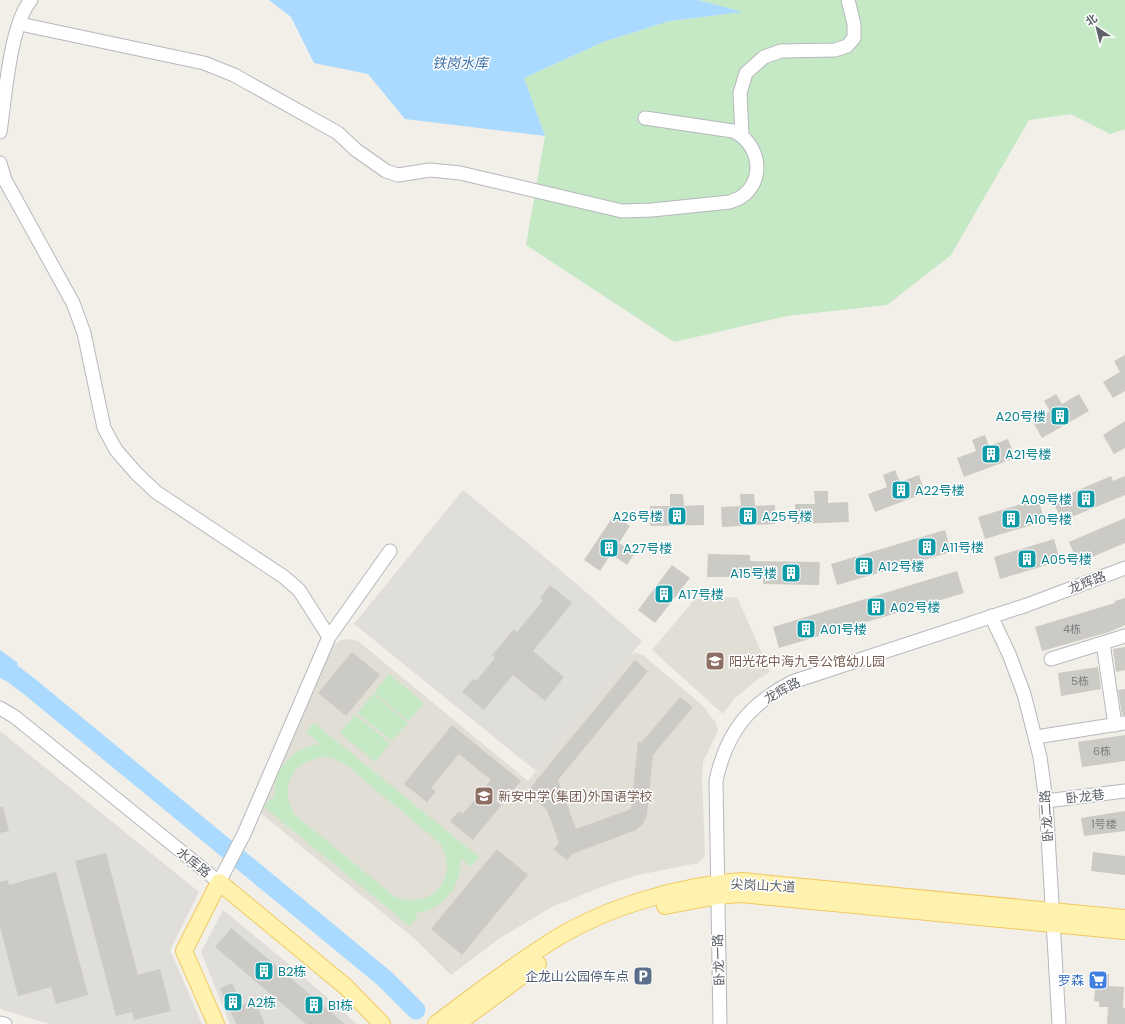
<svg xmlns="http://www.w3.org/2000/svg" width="1125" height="1024" viewBox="0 0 1125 1024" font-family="Poppins,'Noto Sans SC',sans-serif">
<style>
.industrial{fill:#e0deda}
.education{fill:#e1ded6}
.green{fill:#c5e8c5;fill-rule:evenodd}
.water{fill:#aadaff}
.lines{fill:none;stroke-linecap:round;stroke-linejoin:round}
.river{stroke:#aadaff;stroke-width:19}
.building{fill:#cccac5}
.minor-casing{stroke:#b5b8bc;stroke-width:15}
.major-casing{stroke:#f2c960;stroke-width:18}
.minor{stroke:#fff;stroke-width:13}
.major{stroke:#fff2af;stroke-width:16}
.labels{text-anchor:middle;stroke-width:3;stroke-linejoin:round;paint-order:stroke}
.number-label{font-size:11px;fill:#7a7d7f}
.culture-label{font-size:13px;fill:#0d838f;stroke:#fff;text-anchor:start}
.street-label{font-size:13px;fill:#5f6368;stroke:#fff}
.education-label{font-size:13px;fill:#785e54;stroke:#fff;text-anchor:start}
.service-label{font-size:13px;fill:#4e5e75;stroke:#fff;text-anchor:end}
.shop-label{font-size:13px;fill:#366cbe;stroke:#fff;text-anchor:end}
.water-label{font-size:14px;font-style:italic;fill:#4174aa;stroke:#fff}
</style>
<rect width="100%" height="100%" fill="#f1efe8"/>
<path class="industrial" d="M463,490L559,569L642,641L536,771L354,624Z
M0,731L199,892L170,950L202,1024H49L0,1009Z
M223,910L295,969L357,1024H230L201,952Z"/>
<path class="education" d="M737,597L770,672L758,679L735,698L723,714L652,650L695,599Z
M350,639L358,641L528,781L630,655L637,653L643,655L703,706L716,723L718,731L703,762L702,776L705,856L698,863L638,875L609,884L552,907L500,938L451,975L416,940L258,811L330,652L334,645L341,640Z"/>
<path class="green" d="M698,0H1125V129L1110,134L1071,114L1029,120L951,255L887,305L787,316L674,342L526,245L545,136L524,78L603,42L670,21L742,12Z
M389,674L424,703L409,721L374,693Z
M373,694L408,723L392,741L357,713Z
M355,715L390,743L375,762L340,733Z
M314,723L479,857L471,867L460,858C463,886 442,911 415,913L418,916L410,926L264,807L272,797L275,799C271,771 293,747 320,744L306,732ZM325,757L333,758L346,765L440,843C461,876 432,911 395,897L295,815C278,788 293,759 325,757Z"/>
<path class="water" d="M269,0H698L743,12L670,21L603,42L524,78L545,136L405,119L368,74L314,63L291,17Z
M0,650L18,663L6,681L0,678Z"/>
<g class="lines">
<path class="river" d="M0,664L30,687L384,978L416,1010"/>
</g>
<path class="building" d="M1125,355V391L1113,398L1103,382L1120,372L1114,361Z
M1056,394L1062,404L1079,394L1089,411L1042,438L1033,422L1050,411L1044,401Z
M1125,421V448L1114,454L1103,435Z
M985,435L989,446L1008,439L1015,458L964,477L957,458L976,451L972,440Z
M895,470L900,482L919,475L925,493L875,512L868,494L887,487L883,475Z
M1111,476L1113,481L1125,476V495L1062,521L1053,501Z
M814,491H828V503L848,502L849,522L795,524V504H815Z
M670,494H683L684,506L704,505V525L650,526V506H670Z
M740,494H754L755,506L775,505V524L722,527L721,507L741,506Z
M1038,499L1045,521L985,539L978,517Z
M614,515L630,526L619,543L635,553L627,565L611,554L600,571L584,560Z
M1125,518V543L1078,563L1069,542Z
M945,530L951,552L837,585L831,564Z
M1054,539L1060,561L1000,579L994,557Z
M708,554L750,555V561L820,562L819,585L763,584V577H707Z
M672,565L690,578L655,623L638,610Z
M957,571L964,593L779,648L773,627Z
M550,585L572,603L533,651L564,677L545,701L513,675L484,710L462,692L473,679L476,681L495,658L492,655L514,629L517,632L543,600L540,598Z
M1125,598V625L1109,632L1042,651L1035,627L1115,603V601Z
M1125,647V670L1116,672L1113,649Z
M352,652L380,675L346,716L318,693Z
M635,660L648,671L558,780L576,829L631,809L638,741L641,743L680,697L693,707L653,755L647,815L643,824L636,830L572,854L567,860L553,849L559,843L547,810L526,793Z
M1098,667L1101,689L1061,696L1058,673Z
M1125,689V715H1122L1118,690Z
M452,725L521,781L473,840L450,821L459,811L463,814L491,780L459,754L431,788L436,792L427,802L404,784Z
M1125,735V761L1082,767L1078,742Z
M0,807H3L9,831L0,833Z
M1125,811V831L1084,836L1081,818Z
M497,849L528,875L462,955L431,929Z
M1093,852L1125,856V875L1091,871Z
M106,853L138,975L160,969L171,1011L134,1020L132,1012L116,1016L75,861Z
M56,872L88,995L56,1004L51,987L18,996L0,927V882L8,880L9,885Z
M231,928L312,996L345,1024H306L215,947Z
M1096,974H1109V986L1124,987L1123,1008H1125V1024H1107L1108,1007H1099V1002L1094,1001Z
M232,983L242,1005L254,999L265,1024H236L220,988Z"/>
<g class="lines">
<g class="minor-casing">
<path id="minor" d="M20,24L204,63L234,75L338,133L356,150L386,171L398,175L430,170L460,173L622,211L652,210L730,202C734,200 738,199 741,197C767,180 759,142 733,131L645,118
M0,132C5,99 10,24 31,0
M742,135L740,93L746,73L764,57L781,51L835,50L847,46L854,38V24L848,0
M0,163L5,180L73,303L84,333L104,428L116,450L136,473L156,492L284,577L299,590L329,637
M991,616L1009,654L1024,694L1040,757L1046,801L1059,1024
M1103,643L1115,725
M1051,659L1125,636
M0,708L15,717L219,882L244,834L329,637L390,551
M1036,737L1125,723
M1046,801L1125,791
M0,1023L5,1024
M720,1024L716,781C726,733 749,704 792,682L1027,605L1125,568"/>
</g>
<g class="major-casing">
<path id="major" d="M665,906L717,896L740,894L1125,931
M216,1024L184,951L219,882L346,987L382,1024
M436,1024C475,994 514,965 555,939C607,907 681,885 742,881L1125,918
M457,1024L538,964"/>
</g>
<use href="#minor" class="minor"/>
<use href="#major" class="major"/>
</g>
<defs>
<g id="building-square" transform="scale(1)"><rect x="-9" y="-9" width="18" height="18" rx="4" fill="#0f9aa8" stroke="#fff"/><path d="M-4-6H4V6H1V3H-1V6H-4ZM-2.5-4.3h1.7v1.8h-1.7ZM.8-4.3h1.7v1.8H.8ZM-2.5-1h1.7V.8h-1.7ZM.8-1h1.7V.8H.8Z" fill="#fff"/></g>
<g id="school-square" transform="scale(1)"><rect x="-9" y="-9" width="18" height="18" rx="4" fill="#8d6e63" stroke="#fff"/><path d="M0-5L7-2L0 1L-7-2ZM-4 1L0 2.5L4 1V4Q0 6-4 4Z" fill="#fff"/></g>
<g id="parking-square" transform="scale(1)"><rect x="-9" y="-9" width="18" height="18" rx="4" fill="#5c6f8a" stroke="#fff"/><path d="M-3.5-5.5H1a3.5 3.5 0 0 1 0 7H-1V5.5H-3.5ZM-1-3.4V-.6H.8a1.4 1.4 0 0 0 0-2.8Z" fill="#fff"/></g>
<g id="supermarket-square" transform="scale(1)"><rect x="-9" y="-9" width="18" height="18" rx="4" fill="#3f7fe0" stroke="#fff"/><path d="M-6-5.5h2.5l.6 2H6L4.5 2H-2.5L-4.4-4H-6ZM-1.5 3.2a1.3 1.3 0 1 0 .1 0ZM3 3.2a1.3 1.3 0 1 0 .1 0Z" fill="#fff"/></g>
</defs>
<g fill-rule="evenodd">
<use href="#building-square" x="1060" y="416"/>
<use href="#building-square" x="991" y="454"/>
<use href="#building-square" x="901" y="490"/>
<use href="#building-square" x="1086" y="499"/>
<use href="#building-square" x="677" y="516"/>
<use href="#building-square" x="748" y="516"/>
<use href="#building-square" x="1011" y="519"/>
<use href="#building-square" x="927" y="547"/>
<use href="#building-square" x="609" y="548"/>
<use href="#building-square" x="1027" y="559"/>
<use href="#building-square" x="864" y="566"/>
<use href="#building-square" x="791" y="573"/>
<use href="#building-square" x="664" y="594"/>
<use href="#building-square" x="876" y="607"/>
<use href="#building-square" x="806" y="629"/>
<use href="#school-square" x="715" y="661"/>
<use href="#school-square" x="484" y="796"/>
<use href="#building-square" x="264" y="971"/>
<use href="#parking-square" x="643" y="976"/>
<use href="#supermarket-square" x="1098" y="980"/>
<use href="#building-square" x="233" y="1002"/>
<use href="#building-square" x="314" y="1005"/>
</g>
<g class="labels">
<g class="number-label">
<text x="1072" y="633">4栋</text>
<text x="1080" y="685">5栋</text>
<text x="1102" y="755">6栋</text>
<text x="1104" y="828">1号楼</text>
</g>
<g class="culture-label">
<text x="1046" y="421" text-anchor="end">A20号楼</text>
<text x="1005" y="459">A21号楼</text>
<text x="915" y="495">A22号楼</text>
<text x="1072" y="504" text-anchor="end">A09号楼</text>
<text x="663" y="521" text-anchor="end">A26号楼</text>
<text x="762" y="521">A25号楼</text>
<text x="1025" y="524">A10号楼</text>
<text x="941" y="552">A11号楼</text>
<text x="623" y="553">A27号楼</text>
<text x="1041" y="564">A05号楼</text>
<text x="878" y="571">A12号楼</text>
<text x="777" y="578" text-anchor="end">A15号楼</text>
<text x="678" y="599">A17号楼</text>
<text x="890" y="612">A02号楼</text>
<text x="820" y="634">A01号楼</text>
<text x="278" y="976">B2栋</text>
<text x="247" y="1007">A2栋</text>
<text x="328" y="1010">B1栋</text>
</g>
<g class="street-label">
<text transform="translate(1087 582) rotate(-21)" y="5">龙辉路</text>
<text transform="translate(782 690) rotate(-28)" y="5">龙辉路</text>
<text transform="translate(1085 796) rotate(-7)" y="5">卧龙巷</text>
<text transform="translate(1046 816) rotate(-94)" y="5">卧龙二路</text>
<text transform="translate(194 862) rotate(39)" y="5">水库路</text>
<text transform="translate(763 885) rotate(3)" y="5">尖岗山大道</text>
<text transform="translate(718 960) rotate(-92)" y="5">卧龙一路</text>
</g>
<g class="education-label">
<text x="729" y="666">阳光花中海九号公馆幼儿园</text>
<text x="498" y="801">新安中学(集团)外国语学校</text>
</g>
<g class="service-label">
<text x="629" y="981">企龙山公园停车点</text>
</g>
<g class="shop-label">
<text x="1084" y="985">罗森</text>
</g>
<g class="water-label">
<text x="460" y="68">铁岗水库</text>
</g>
</g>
<g transform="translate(1097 28) rotate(325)" stroke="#ffffff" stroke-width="3" paint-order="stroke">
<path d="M0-3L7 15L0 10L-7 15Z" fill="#5f6368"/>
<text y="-6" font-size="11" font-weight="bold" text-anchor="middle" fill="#5f6368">北</text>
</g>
</svg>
